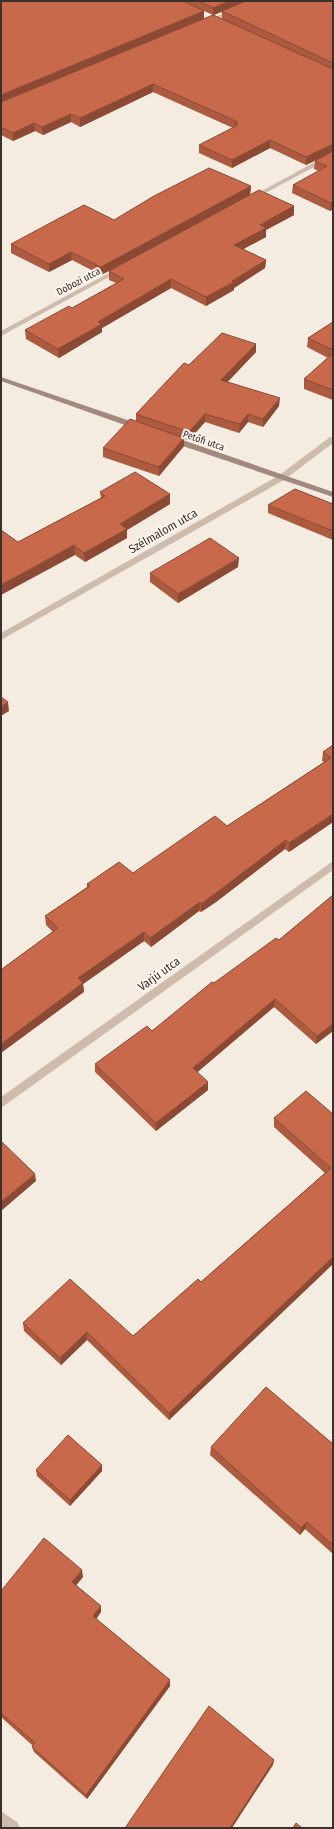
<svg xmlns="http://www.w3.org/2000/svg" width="334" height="1829" viewBox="0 0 334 1829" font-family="'Fira Sans Condensed',sans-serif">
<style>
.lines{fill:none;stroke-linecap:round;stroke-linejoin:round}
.minor{fill:#cdbbac;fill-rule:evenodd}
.secondary{fill:#a18a7d;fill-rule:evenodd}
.wall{fill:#ac5a40;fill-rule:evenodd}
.shaded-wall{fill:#8c4a34}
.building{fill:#c8694b;stroke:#8c4a34}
.labels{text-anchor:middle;stroke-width:4;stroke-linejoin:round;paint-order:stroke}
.far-street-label{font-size:10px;fill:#3b302b;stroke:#fbf5ee}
.street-label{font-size:12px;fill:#3b302b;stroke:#fbf5ee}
</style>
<rect width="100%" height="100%" fill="#f4ebe1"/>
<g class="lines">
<path class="minor" d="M252,1H260L208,23L203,22Z
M333,152V157L254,199L249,198Z
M120,267L123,269L122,270L1,336V331Z
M330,437H333V443L284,480L1,640V633L278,476Z
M333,861V870L1,1108V1097Z
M1,1811L18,1823L20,1828L1,1827Z"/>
<path class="secondary" d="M1,377L142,425L143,427L139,429H136L1,381Z
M168,437H174L333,492V497L168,441Z"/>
</g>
<path class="wall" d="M1,1H333V209L330,211L292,193L293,185L319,171L314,169L315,161L317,159L306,165L270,148L232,168L199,153V145L233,128L153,92L80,127L71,122L43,135L35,131L13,141L1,135ZM204,11L213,15L204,19ZM222,12V19L214,15Z
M251,186L250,195L294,206V215L266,230V237L243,249L266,260L265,268L234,288V290L206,306L171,288L102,328V332L59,358L26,339L25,330L72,308L116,283L109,280V271L101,275L72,260L49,272L11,253V244L114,220Z
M333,322V400L304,389V379L328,358L307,347L308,338Z
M256,352L227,382L279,406L263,427L248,422L239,433L205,422L189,440L184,439V446L159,476L103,457V448L136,421V414L189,365Z
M100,492L170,494V504L127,530V538L85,562L75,555L18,542L101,498Z
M333,504V540L268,513V505Z
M238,567L178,603L150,582V573Z
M333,745V822L289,852L285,849L216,902L201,912L199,911L151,947L144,941L83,984L84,992L2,969L53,932L46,925L45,916L87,887V884L133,873L227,826L324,762L322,761L323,752Z
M333,895V1031L316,1044L274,1007L197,1072L208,1090L156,1131L95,1072V1064L152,1031L214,983L279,940Z
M333,1114V1264L169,1420L87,1340L61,1365L24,1331L23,1323L133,1336L201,1282L325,1173L274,1127V1118Z
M333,1444V1554L305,1529L300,1535L210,1455L211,1447Z
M102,1465V1471L70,1506L37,1476L36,1470Z
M83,1577L76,1585L101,1612L96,1619L170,1680V1686L87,1799L34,1752L32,1747L33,1746L1,1717V1591Z"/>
<path class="shaded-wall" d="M230,1H248L213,15V8Z
M204,11V19L1,103V95Z
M153,84V92L80,127V118Z
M71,114V122L43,135L42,127Z
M34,123L35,131L13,141V133Z
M270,140V148L232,168V160Z
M333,144V152L306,165V157Z
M251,186L250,195L101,275V267Z
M333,201V209L330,211L331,203Z
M294,206V215L266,230V237L234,254V245L260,225Z
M71,252L72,260L49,272V264Z
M266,260L265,268L234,288V290L206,306V297Z
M171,279V288L102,328V332L59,358L58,349L98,322Z
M256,344V352L221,389V380Z
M280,398L279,406L263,427V419Z
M205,414V422L189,440V432Z
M248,414V422L239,433L240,424Z
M184,438V446L159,476V467Z
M170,494V504L127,530V538L85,562L84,553L120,524Z
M74,545L75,555L1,595V585Z
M239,558L238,567L178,603V594Z
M8,702L9,711L1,716V707Z
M333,814V822L289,852V843Z
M286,840L285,849L216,902L201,912V904Z
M200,902L199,911L151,947L150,938Z
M144,932V941L83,984L84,992L1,1053V1044L78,978Z
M275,999L274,1007L193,1076V1068Z
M333,1024V1031L316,1044L317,1036Z
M208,1082V1090L156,1131V1123Z
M35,1174L36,1181L1,1211V1202Z
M333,1257V1264L169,1420V1413Z
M87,1332V1340L61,1365L60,1358Z
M102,1465V1471L70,1506V1500Z
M307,1522L305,1529L300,1535L301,1528Z
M82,1570L83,1577L73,1589L72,1582Z
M101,1606V1612L94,1622L93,1616Z
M170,1680V1686L87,1799L86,1795Z
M274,1760L273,1765L232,1828H230Z"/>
<path class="building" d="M1,1H183L204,11L1,95Z
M199,1H230L213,8Z
M246,1H333V63L222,11Z
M213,15L333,69V144L306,157L270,140L232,160L199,145L238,125L234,124L238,122L153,84L80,118L71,114L42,127L34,123L13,133L1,127V102Z
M333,151V201L331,203L293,185L327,166L315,161Z
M209,168L251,186L101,267L71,252L49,264L11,244L84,205L114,220L154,196Z
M259,190L294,206L260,225L266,228L234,245L266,260L232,281L234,282L206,297L171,279L98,322L102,324L58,349L25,330L69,306L72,308L124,279L109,271Z
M333,322V350L308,338Z
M222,333L256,344L221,380L280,398L263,419L248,414L240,424L205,414L189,432L136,414L184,363L189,365Z
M333,353V390L304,379Z
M130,419L184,438L159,467L103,448Z
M135,472L170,494L120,524L127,529L84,553L74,545L1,585V530L18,542L105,496L100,492Z
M295,489L333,504V531L268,505Z
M210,538L239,558L178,594L150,573Z
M1,697L8,702L1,707Z
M333,745V814L289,843L286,840L216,893L201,904L200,902L150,938L144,932L78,978L83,983L1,1044V969H2L58,928L45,916L90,886L87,884L119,862L133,873L215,816L227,826L331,758L323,752Z
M333,895V1024L317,1036L275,999L193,1068L208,1082L156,1123L95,1064L147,1026L152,1031L212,982L214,983L276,938L279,940Z
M306,1091L333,1114V1257L169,1413L87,1332L60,1358L23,1323L70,1279L133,1336L198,1279L201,1282L331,1168L274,1118Z
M1,1141L35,1174L1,1202Z
M266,1387L333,1444V1545L307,1522L301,1528L211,1447Z
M68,1435L102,1465L70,1500L36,1470Z
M44,1538L82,1570L72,1582L101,1606L93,1616L170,1680L86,1795L32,1747L35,1743L1,1713V1591Z
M209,1706L274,1760L230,1828H125Z
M296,1823L302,1828H293Z"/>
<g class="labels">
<g class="far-street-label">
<text transform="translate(78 281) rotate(-28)" y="4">Dobozi utca</text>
<text transform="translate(204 440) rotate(19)" y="4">Petőfi utca</text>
</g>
<g class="street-label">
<text transform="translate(163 531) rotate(-30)" y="4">Szélmalom utca</text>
<text transform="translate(159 974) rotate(-36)" y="4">Varjú utca</text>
</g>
</g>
<rect width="334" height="1829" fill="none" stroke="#3b302b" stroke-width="4"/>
</svg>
